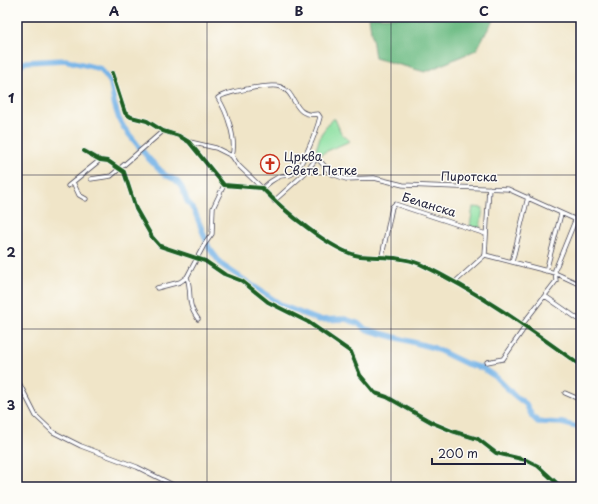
<svg xmlns="http://www.w3.org/2000/svg" width="598" height="504" viewBox="0 0 598 504" font-family="'Playpen Sans',sans-serif">
<style>
.green{fill:#8ce0a1;stroke:#57816e}
.forest{fill:#71be87;stroke:#4a7061}
.lines{fill:none;stroke-linecap:round;stroke-linejoin:round}
.river{stroke:#73b2e7;stroke-width:5.5}
.minor-casing{stroke:#413f50;stroke-width:5}
.minor{stroke:#fff;stroke-width:3.5}
.cycleway-casing{stroke:#fdfcf7;stroke-width:6}
.cycleway{stroke:#1b5e20;stroke-width:4}
.grid{fill:none;stroke:#22223b;stroke-width:1;stroke-opacity:0.55}
.labels{text-anchor:middle;stroke-width:3;stroke-linejoin:round;paint-order:stroke}
.poi-label{font-size:12px;fill:#22223b;stroke:#fdfcf7;text-anchor:start}
.street-label{font-size:12px;fill:#22223b;stroke:#fdfcf7}
.neatline{fill:none;stroke:#22223b;stroke-width:1.5}
.grid-label{font-size:13px;text-anchor:middle;font-weight:bold;fill:#22223b}
</style>
<rect width="100%" height="100%" fill="#fdfcf7"/>
<filter id="ink" filterUnits="userSpaceOnUse"><feTurbulence type="fractalNoise" baseFrequency=".025" numOctaves="2"/><feDisplacementMap in="SourceGraphic" scale="8" xChannelSelector="R" yChannelSelector="G"/><feConvolveMatrix kernelMatrix="1 2 1 2 8 2 1 2 1" color-interpolation-filters="sRGB"/></filter>
<filter id="wash" filterUnits="userSpaceOnUse"><feTurbulence type="fractalNoise" baseFrequency=".012" numOctaves="4" result="noise"/><feDisplacementMap in="SourceGraphic" scale="16" xChannelSelector="R" yChannelSelector="G"/><feGaussianBlur stdDeviation="0.9" result="paint"/><feColorMatrix in="noise" values="0 0 0 0 0 0 0 0 0 0 0 0 0 0 0 0 0 1.4 0 .05"/><feComposite in="paint" operator="in"/></filter>
<g filter="url(#wash)">
<rect width="100%" height="100%" fill="#f0e5c8"/>
<path class="green" d="M332,119H335L341,133L350,141L318,155L315,153L321,134Z
M473,207L483,208L480,228L470,226Z"/>
<path class="forest" d="M369,17H495L476,50L425,72L375,58Z"/>
<g class="lines">
<path class="river" d="M17,67L26,62L65,60L101,69L111,83L114,103L119,119L124,128L149,159L165,175L176,180L182,188L187,201L195,212L209,248L222,265L283,306L319,320L345,319L360,324L365,329L434,348L467,364L482,368L496,377L514,395L526,404L532,416L538,422L562,423L581,428"/>
</g>
</g>
<g filter="url(#ink)">
<g class="lines">
<g class="minor-casing">
<path id="minor" d="M112,73L125,113L131,117L147,121L163,131L179,136L189,142L224,185L262,188C281,208 332,252 360,256C380,258 401,256 420,264C477,291 530,329 581,366
M190,142L216,148L232,156
M84,151L100,160L108,161L124,172L136,209L152,237L160,246L205,261L224,274L242,281L268,302L308,322L351,352L360,375L375,393L387,397L433,423L452,431L478,439L496,453L526,460L538,466L561,487
M91,179L111,176L163,131
M73,182L79,195L86,199
M68,186L100,160
M262,188L238,165L232,156C237,140 227,112 218,98C225,92 272,83 281,87C298,94 292,118 318,114L320,117C317,129 302,171 290,175C287,176 284,175 281,176C275,178 266,184 263,189
M274,201L304,174L317,158L332,174L346,179L374,178L403,185L508,189L581,222
M485,255L555,273L581,285
M382,256L392,207L395,204L486,234
M512,262L528,197
M546,271L561,214
M187,277C193,295 185,301 198,319
M455,282L485,255L489,188
M157,288L180,282L187,277L204,245L212,234L213,208L224,185
M545,296L581,321
M522,325L556,281L555,270L581,206
M487,362L503,359L525,327
M17,379L36,416L53,432L81,446L137,467L177,487
M565,393L581,400"/>
</g>
<use href="#minor" class="minor"/>
<g class="cycleway-casing">
<path id="cycleway" d="M112,73L125,113L131,117L147,121L163,131L179,136L189,142L224,185L262,188C281,208 332,252 360,256C380,258 401,256 420,264C477,291 530,329 581,366
M84,151L100,160L108,161L124,172L136,209L152,237L160,246L205,261L224,274L242,281L268,302L308,322L351,352L360,375L375,393L387,397L433,423L452,431L478,439L496,453L526,460L538,466L561,487"/>
</g>
<use href="#cycleway" class="cycleway"/>
</g>
</g>
<path class="grid" d="M207,17V487M391,17V487M17,175H581M17,329H581"/>
<defs>
<g id="church-ring" transform="scale(1)"><circle r="9.5" fill="#fdfcf7" stroke="#c8321e" stroke-width="1.5"/><path d="M-1.2-6h2.4v3.5h3.3v2.4h-3.3V6h-2.4V-.1h-3.3v-2.4h3.3Z" fill="#c8321e"/></g>
</defs>
<g fill-rule="evenodd">
<use href="#church-ring" x="270" y="164"/>
</g>
<g class="labels">
<g class="poi-label">
<text x="284" y="161">Црква<tspan x="284" dy="14">Свете Петке</tspan></text>
</g>
<g class="street-label">
<text transform="translate(469 177) rotate(1)" y="4">Пиротска</text>
<text transform="translate(429 205) rotate(17)" y="4">Беланска</text>
</g>
</g>
<rect width="598" height="504" fill="none" stroke="#fdfcf7" stroke-width="44"/>
<path d="M432 458v6h93v-6" fill="none" stroke="#22223b" stroke-width="2"/>
<text x="438" y="458" font-size="12" fill="#22223b" stroke="#fdfcf7" stroke-width="3" paint-order="stroke">200 m</text>
<rect x="22" y="22" width="554" height="460" class="neatline"/>
<g class="grid-label">
<text x="114" y="16">A</text>
<text x="299" y="16">B</text>
<text x="484" y="16">C</text>
<text x="11" y="103">1</text>
<text x="11" y="257">2</text>
<text x="11" y="410">3</text>
</g>
</svg>
